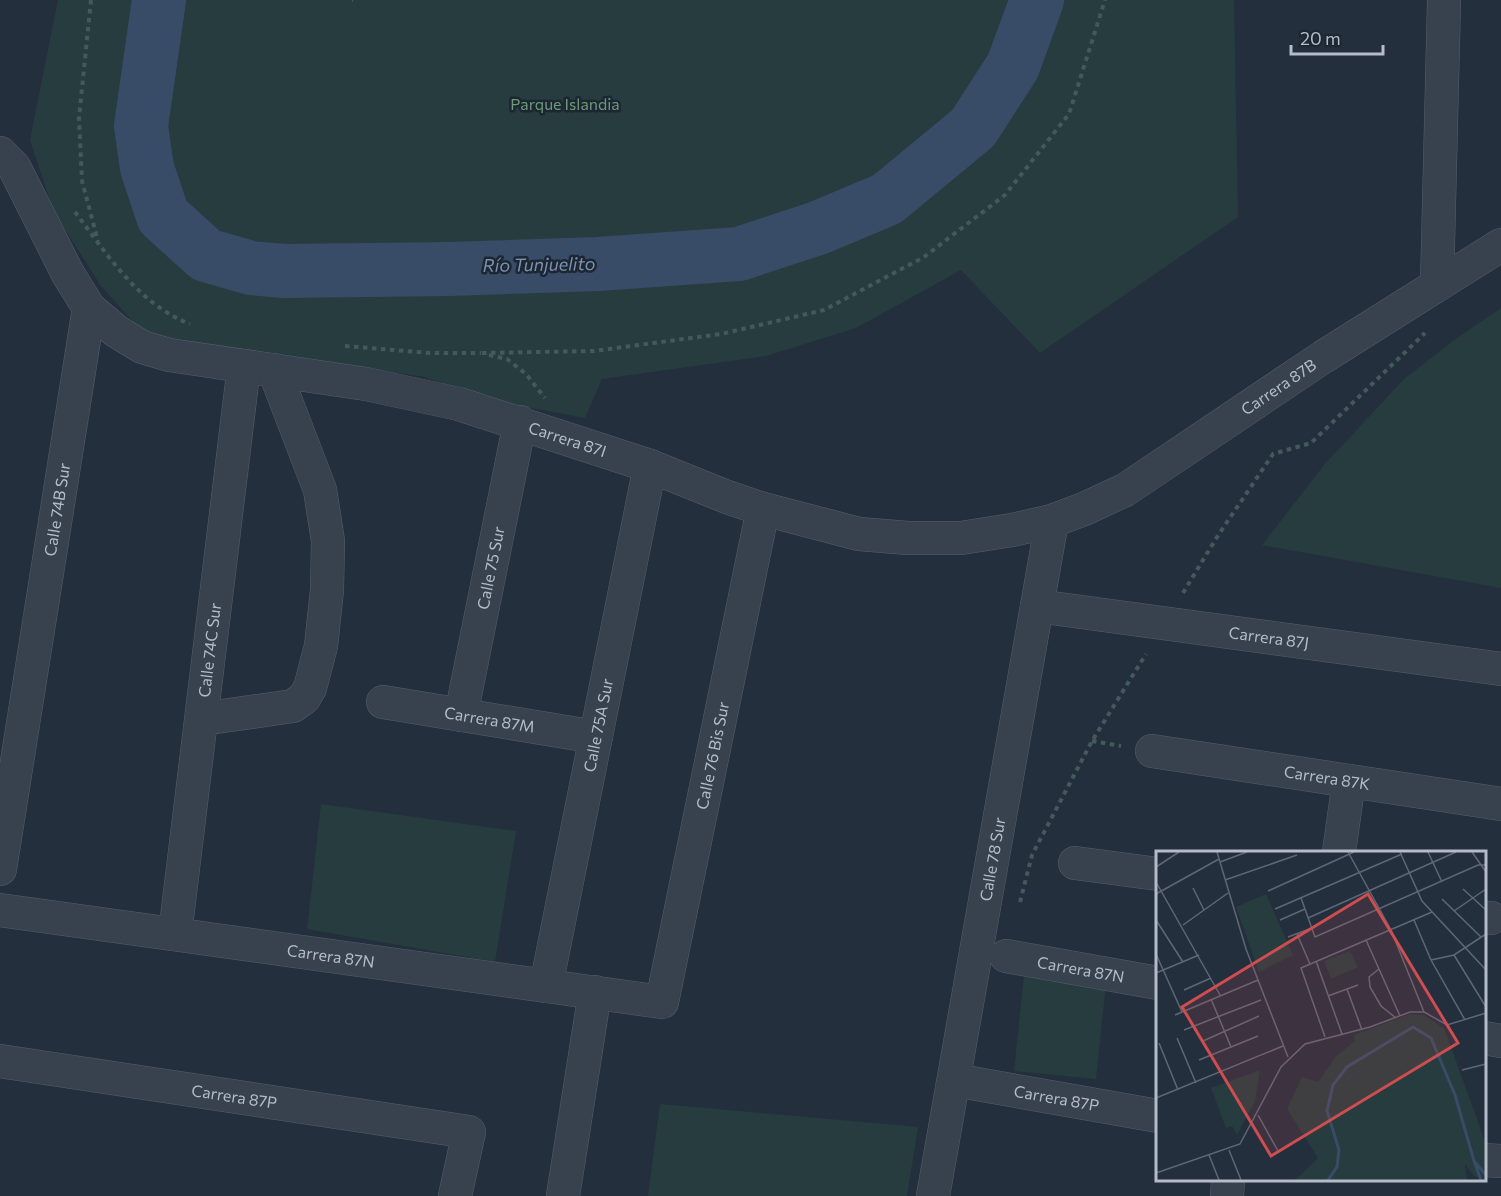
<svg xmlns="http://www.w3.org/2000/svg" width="1501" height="1196" viewBox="0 0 1501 1196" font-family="Commissioner,sans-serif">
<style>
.green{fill:#263c3f}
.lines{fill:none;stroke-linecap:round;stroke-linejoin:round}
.river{stroke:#394c67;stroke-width:54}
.minor-casing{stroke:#565f6c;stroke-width:34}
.path{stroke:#44595c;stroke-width:4;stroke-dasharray:4.5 4.5;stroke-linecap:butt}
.minor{stroke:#38414e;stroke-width:33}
.labels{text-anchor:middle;stroke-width:5;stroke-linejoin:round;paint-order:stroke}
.park-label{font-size:16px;fill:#6b9a76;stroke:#1d2633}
.street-label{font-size:16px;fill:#b4bcc9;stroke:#1d2633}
.water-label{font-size:18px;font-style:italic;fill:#7c92b1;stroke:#1d2633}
.inset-river{fill:none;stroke:#394c67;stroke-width:3}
.inset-road{fill:none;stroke:#5e6776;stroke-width:1.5}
.view{fill:#ce4d50;fill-opacity:0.15;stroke:#ce4d50;stroke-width:3}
.inset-edge{fill:none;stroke:#b4bcc9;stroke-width:3}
</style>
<rect width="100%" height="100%" fill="#242f3e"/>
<path class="green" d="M58,0H1234L1238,217L1040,353L961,270L856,328L766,356L602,379L585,418L510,404L420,376L178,345L137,326L101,286L54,212L30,140Z
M1501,308V588L1262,545L1324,465L1404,379L1457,338Z
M321,804L516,831L495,962L307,929Z
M1024,975L1106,984L1096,1079L1014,1071Z
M660,1104L918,1127L907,1196H648Z"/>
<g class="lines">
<path class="river" d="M159,0L141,126L147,168L163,216L206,255L251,268L284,271L449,269L598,264L739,254L818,228L887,199L973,128L1013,66L1037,0"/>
<g class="minor-casing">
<g id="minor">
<path id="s1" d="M0,153L14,167L68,274L89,308L116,331L142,347L169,355L366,384L459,404L650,466L727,497L763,509L859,534L908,538H961L1012,530L1052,521L1084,509L1125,490L1323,357L1501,245"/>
<path d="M1437,285L1444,2"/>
<path id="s2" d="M1037,606L1501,669"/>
<path id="s3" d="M383,702L596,737"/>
<path id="s4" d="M461,715L520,422"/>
<path d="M202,719L293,706L304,698L310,688L321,646L327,590L328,541L320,490L274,370"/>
<path id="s5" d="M1152,751L1501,804"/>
<path d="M1339,852L1349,781"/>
<path d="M1075,863L1158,874"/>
<path id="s6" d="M0,869L89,308"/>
<path id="s7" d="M0,910L662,1002L763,509"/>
<path d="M1484,918H1491"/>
<path id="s8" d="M175,934L244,366"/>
<path id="s9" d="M1006,956L1158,983"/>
<path id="s10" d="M546,986L650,466"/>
<path d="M1484,1038L1501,1041"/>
<path id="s11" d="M0,1061L469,1132L455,1196"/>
<path id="s12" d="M954,1080L1158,1116"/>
<path d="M1484,1160L1501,1161"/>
<path d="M563,1196L595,992"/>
<path id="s13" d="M933,1196L1052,521"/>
<path d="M1227,1196L1228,1180"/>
</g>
</g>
<path class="path" d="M91,0L79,118L82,181L98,241
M352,0H353
M75,212C107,254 138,304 190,324
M345,346L430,353H481
M482,353L594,351L721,334L824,310L924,257L1005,195L1069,114L1105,0
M489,355L507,359L526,374L545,398
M1183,593L1217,537L1273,454L1311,443L1425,333
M1092,741L1121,746
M1020,902L1032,855L1092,741L1146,654"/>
<use href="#minor" class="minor"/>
</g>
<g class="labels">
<g class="park-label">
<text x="565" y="110">Parque Islandia</text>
</g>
<g class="street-label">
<text dy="6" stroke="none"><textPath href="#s1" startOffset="1448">Carrera 87B</textPath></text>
<text dy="6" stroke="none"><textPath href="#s1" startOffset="682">Carrera 87I</textPath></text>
<text dy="6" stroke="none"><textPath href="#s6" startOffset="364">Calle 74B Sur</textPath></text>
<text dy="6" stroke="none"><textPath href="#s4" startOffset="150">Calle 75 Sur</textPath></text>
<text dy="6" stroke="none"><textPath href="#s2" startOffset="234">Carrera 87J</textPath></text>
<text dy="6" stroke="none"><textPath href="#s8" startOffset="286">Calle 74C Sur</textPath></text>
<text dy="6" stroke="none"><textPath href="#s3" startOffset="108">Carrera 87M</textPath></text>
<text dy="6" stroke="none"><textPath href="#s10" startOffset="266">Calle 75A Sur</textPath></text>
<text dy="6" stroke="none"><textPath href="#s7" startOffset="920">Calle 76 Bis Sur</textPath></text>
<text dy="6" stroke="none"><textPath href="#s5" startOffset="177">Carrera 87K</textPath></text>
<text dy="6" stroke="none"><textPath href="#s13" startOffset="342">Calle 78 Sur</textPath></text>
<text dy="6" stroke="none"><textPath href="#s7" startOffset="334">Carrera 87N</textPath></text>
<text dy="6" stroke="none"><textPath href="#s9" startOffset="76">Carrera 87N</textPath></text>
<text dy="6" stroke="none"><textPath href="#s11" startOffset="237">Carrera 87P</textPath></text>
<text dy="6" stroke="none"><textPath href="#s12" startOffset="104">Carrera 87P</textPath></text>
</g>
<g class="water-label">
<text transform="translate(539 265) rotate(-1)" y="6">Río Tunjuelito</text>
</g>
</g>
<g transform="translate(1156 851)">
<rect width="330" height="330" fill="#242f3e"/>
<path d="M110,43L137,104L103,121L80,56ZM194,100L202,116L175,128L168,110ZM254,163L268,164L288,177L330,293V329L318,325L309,313L311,329H139L162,307L131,258L146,226L162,231L180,205L199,190L198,184ZM104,219L99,250L81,284L76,275L70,277L55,237Z" fill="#263c3f"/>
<path class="inset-river" d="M318,310L325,329M172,329L181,316L183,299L171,260L177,234L191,216L257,176L275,187L299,244L318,310L330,324"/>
<path class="inset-road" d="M61,1L90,98L132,206M192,1L235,79L268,161L291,174L330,162M244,1L266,50L330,119M272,1L286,31M316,1L330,21M64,11L91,1M0,16L23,1M69,29L141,4M0,31L64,144M37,37L48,59M307,38L330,59M112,40L198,1M0,43L63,8M145,47L159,86L322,14H330M286,48L325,86M119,58L246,3M298,60L330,38M152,67L300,1M0,69L27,111M124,69L149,58M258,69L275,109L309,169M27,74L72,42M141,83L154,113M132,86L156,77M210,89L244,165M0,103L26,161M298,104L330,156M275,109L298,104L330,83M160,110L186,183M223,118L213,126L214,136L225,155L240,167M0,122L43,104M191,138L206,179M28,139L55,127M172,145L202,134M55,148L75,196M19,164L102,129M28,179L105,149M169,186L145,117L276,61M21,187L40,232M47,190L103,165M3,192L22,239M43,209L102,185M306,219L330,213M0,247L127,195M102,264L122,300M73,299L85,329M53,304L63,329M0,322L84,293L125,216L149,193L214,176L254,161H268"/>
<path class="view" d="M212,43L302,192L115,305L26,156Z"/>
<rect width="330" height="330" class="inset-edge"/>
</g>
<path d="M1291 45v9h92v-9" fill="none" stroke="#b4bcc9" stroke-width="3"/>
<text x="1300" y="45" font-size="18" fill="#b4bcc9" stroke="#1d2633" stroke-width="4.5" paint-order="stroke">20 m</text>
</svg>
